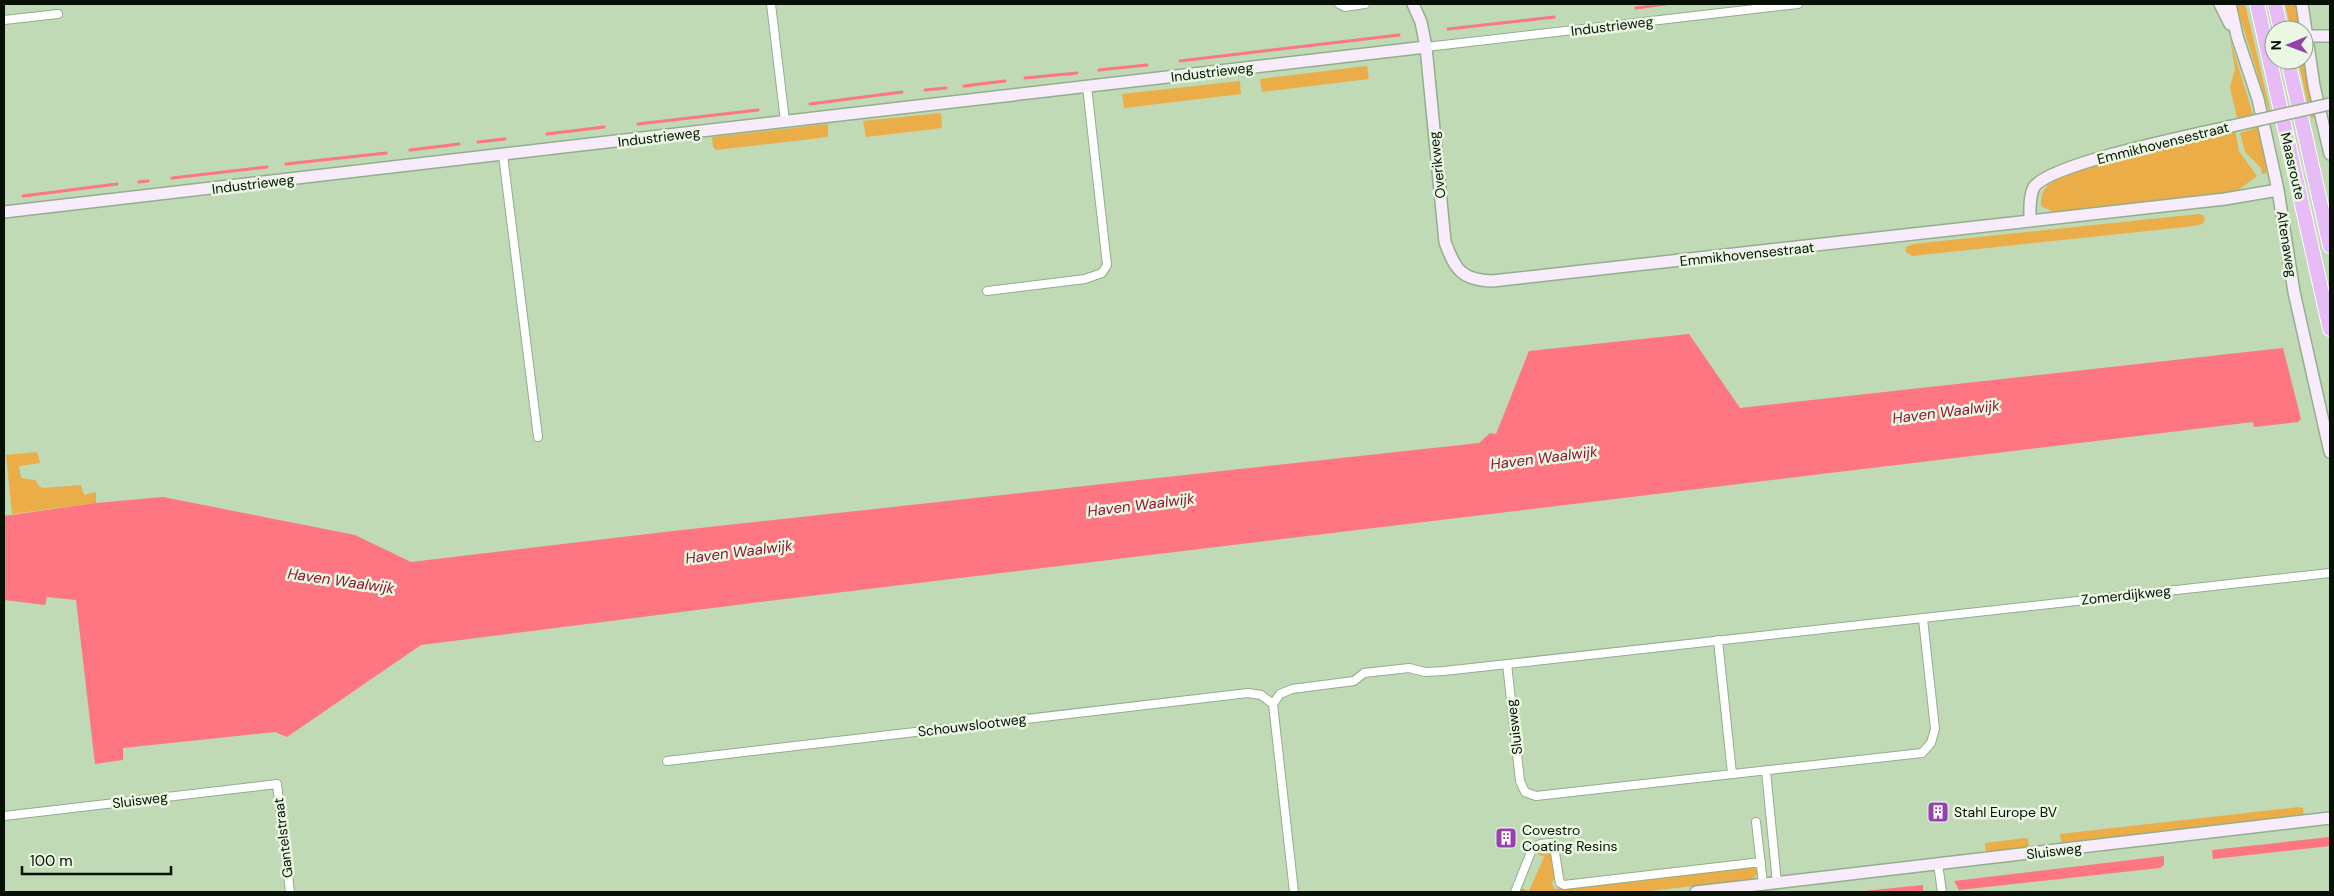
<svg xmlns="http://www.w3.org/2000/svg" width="2334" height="896" viewBox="0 0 2334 896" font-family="'DM Sans',sans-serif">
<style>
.green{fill:#eaad48}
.water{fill:#fd7681}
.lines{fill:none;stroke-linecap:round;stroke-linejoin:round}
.stream{stroke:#fd7681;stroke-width:3}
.street-casing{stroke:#93ae8a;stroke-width:10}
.secondary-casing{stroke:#93ae8a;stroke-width:14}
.highway-casing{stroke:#fff;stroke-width:16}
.street{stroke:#fff;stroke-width:8}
.secondary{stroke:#f8ebfc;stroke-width:11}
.highway{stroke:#e7bbf6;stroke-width:14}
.secondary-bridge-casing{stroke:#93ae8a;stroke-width:14;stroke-linecap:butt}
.secondary-bridge{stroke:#f8ebfc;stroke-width:11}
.labels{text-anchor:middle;stroke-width:5;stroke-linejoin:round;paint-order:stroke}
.street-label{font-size:14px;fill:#071005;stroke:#e9f7e3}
.poi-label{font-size:14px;fill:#071005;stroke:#e9f7e3;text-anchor:start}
.water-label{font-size:15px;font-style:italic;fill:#8f132d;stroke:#e9f7e3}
</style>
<rect width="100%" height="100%" fill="#bfdab5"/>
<path class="green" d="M2236,4H2245L2271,114H2270Z
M2285,4H2298L2302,30H2291Z
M2230,39L2254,118L2238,122L2230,87L2235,69Z
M2304,54L2317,117L2311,118L2298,60H2304Z
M1367,66L1369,79L1262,92L1260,79Z
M1240,81L1241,94L1124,108L1122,94Z
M941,113L942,128L866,137L863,121Z
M828,124V137L716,150L713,147L712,137Z
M2258,127L2267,163L2266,174H2262L2261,168L2245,152L2240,133Z
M2235,130L2239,151L2257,176L2234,193L2056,213L2041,206C2040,198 2043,188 2051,183C2058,178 2068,175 2076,172C2127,151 2182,146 2235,130Z
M2199,214L2203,215L2205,219L2202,224L2194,226L1912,256L1906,252V247L1913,244Z
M37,452L40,463L19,466L21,478L35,480L40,487L44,488L81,485L84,495L96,492V503L12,514L6,455Z
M2299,807L2303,808L2304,817L2062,845L2060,834Z
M2025,838L2028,839L2029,849L1986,854L1985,843Z
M1547,847L1552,851L1555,875L1552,884L1555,889L1749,867L1755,868L1758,873L1753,879L1641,892H1519L1521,888L1529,891L1544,857L1535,853L1539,849Z"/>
<path class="water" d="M1689,334L1740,408L2283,348L2301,419L2298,422L2254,427L2253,422L752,603L421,645L287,737L275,732L123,748V760L95,764L76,600L47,597L45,605L4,600V516L96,503L163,497L355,535L411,562L673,531L1479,443L1490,433L1496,434L1529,351Z
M2330,837V846L2213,859L2212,850Z
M2164,856V865L2160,868L1959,890L1954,881Z
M1923,885V892H1854Z"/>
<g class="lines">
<path class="stream" d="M1636,8L1666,4
M1448,29L1554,17
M1180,61L1399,35
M1099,70L1147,65
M1025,78L1077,73
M964,86L1005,81
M925,90L946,88
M810,104L902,92
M638,124L758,110
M547,134L604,127
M478,142L505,139
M410,150L459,144
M286,164L386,153
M172,178L267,167
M139,182L148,181
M23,196L117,184"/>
<g class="street-casing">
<path id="street" d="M771,4L785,121
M1339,4L1345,7L1365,4
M4,20L58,14
M1426,47L1798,4
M503,155L538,437
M987,291L1085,279L1102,273L1107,265L1087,87
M1718,640L1732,774
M1507,664L1520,781L1525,792L1536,796L1922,753L1931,743L1935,729L1923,619
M667,761L1248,693L1261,695L1273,704
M1766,771L1777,883
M4,816L277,784L290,892
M1756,822L1763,884
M1938,864L1942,892
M1294,892L1273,704L1280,694L1292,689L1354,681L1364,673L1409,668L1425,672L1444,671L2330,573
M1515,892L1531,852C1535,844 1542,843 1551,843L1554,846L1559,878L1560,883L1564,885L1761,862"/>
</g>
<g class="secondary-casing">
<path id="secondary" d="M1413,4L1421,22L1426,47L1445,242C1455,269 1461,280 1492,281L2030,221
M2220,4L2230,24
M2230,4L2237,36L2258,99L2278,190L2294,292L2330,452
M2302,4L2314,86L2330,154
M2307,36H2330
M2232,126C2197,134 2051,163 2034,187C2029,196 2030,211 2030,221L2225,199L2278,190
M4,212L1426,47
M1696,892L2330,818"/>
</g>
<g class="highway-casing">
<path id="highway" d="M2257,4L2330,329
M2275,4L2281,30
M2288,60L2330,246"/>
</g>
<use href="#street" class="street"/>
<use href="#secondary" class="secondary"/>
<use href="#highway" class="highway"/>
<g class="secondary-bridge-casing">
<path id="secondary-bridge" d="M2232,126L2330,104"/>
</g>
<use href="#secondary-bridge" class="secondary-bridge"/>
</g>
<defs>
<g id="building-square" transform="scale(1.125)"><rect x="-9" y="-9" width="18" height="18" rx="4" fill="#9541af" stroke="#e9f7e3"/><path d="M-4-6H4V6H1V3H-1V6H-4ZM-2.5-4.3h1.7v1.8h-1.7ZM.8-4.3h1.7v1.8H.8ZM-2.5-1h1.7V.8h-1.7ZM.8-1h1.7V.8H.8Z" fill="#fff"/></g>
</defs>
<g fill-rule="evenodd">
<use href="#building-square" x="1938" y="812"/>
<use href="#building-square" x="1506" y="838"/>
</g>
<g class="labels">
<g class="street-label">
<text transform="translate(1612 26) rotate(-7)" y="5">Industrieweg</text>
<text transform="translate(1212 72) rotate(-7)" y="5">Industrieweg</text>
<text transform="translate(659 137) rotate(-7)" y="5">Industrieweg</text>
<text transform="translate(2163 143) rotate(-14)" y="5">Emmikhovensestraat</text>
<text transform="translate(1437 165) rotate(-96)" y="5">Overikweg</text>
<text transform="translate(2293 166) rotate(77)" y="5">Maasroute</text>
<text transform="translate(253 184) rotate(-7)" y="5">Industrieweg</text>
<text transform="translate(2287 244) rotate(81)" y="5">Altenaweg</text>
<text transform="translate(1747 254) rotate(-6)" y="5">Emmikhovensestraat</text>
<text transform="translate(2126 595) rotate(-6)" y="5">Zomerdijkweg</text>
<text transform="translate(972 725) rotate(-7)" y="5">Schouwslootweg</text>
<text transform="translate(1514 727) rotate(-97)" y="5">Sluisweg</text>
<text transform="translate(140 800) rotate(-7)" y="5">Sluisweg</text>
<text transform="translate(283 838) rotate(-97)" y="5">Gantelstraat</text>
<text transform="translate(2054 851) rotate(-7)" y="5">Sluisweg</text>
</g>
<g class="poi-label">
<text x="1954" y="817">Stahl Europe BV</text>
<text x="1522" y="835">Covestro<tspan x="1522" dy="16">Coating Resins</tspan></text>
</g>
<g class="water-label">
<text transform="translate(1946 412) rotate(-7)" y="5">Haven Waalwijk</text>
<text transform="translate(1544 458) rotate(-7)" y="5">Haven Waalwijk</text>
<text transform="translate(1141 505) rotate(-7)" y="5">Haven Waalwijk</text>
<text transform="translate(739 552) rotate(-7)" y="5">Haven Waalwijk</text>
<text transform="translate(341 581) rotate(8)" y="5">Haven Waalwijk</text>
</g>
</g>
<rect width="2334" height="896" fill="none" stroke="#071005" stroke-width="10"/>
<g transform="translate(2289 45) rotate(269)"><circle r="24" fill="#e9f7e3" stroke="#8f9b8a"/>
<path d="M0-4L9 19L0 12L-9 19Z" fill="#9541af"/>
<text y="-8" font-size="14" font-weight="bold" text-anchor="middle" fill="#071005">N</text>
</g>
<path d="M22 866v8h149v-8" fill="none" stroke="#071005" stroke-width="2.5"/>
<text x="30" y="866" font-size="15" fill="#071005" stroke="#e9f7e3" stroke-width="4" paint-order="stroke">100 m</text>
</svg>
